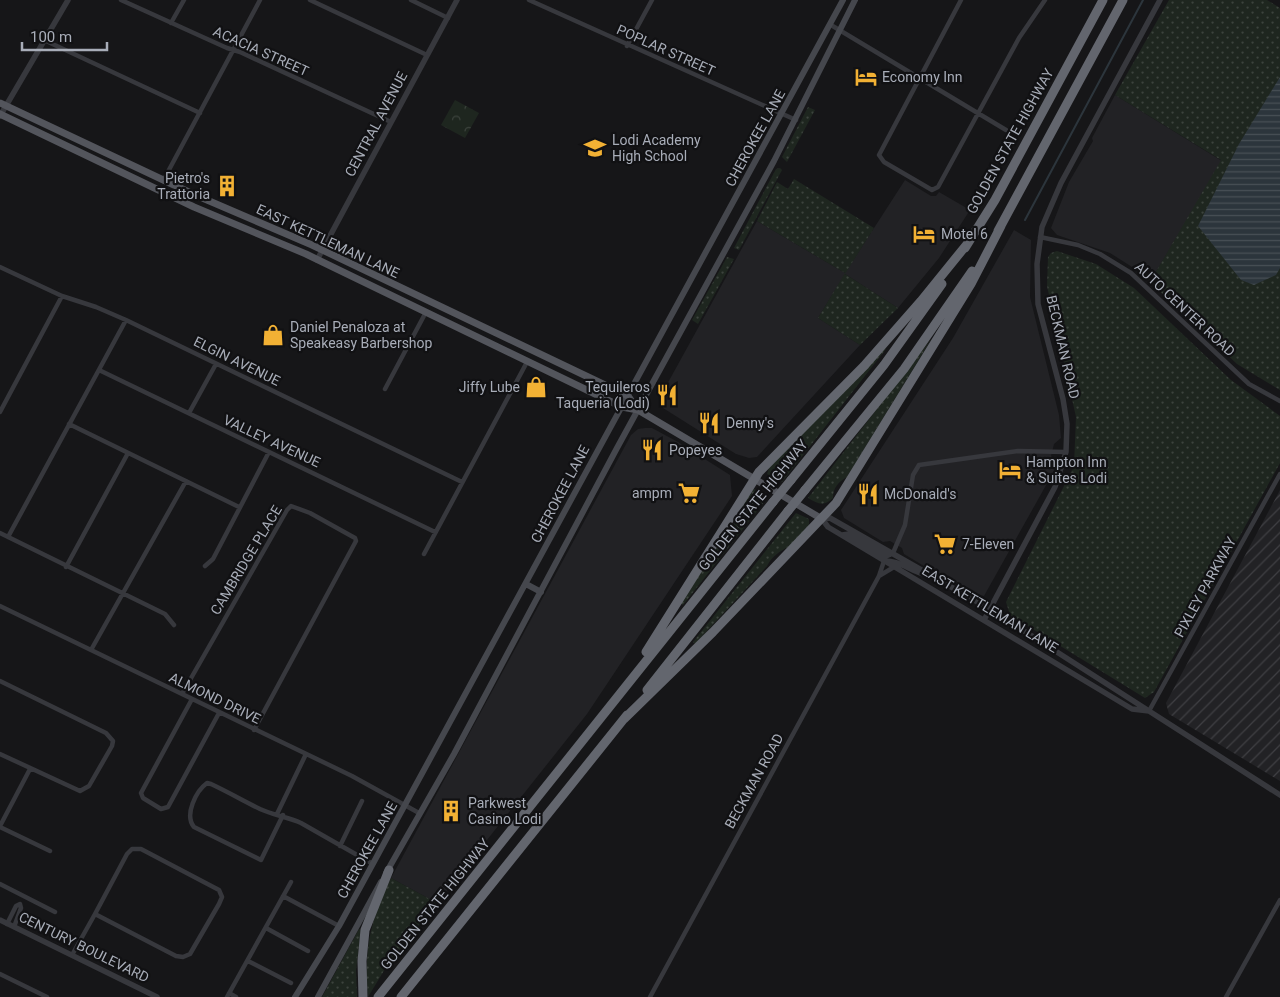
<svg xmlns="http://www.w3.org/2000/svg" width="1280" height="997" viewBox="0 0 1280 997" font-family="Roboto,sans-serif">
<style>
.built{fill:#222225}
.industrial{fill:url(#industrial-furrows)}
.grass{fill:url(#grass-dots)}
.park{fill:url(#park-crowns)}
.water{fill:url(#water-rules)}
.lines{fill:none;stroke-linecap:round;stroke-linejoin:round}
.stream{stroke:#2c353c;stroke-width:2}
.minor{stroke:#37383d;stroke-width:4.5}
.tertiary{stroke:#37383d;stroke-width:5.5}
.secondary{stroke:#45474d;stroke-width:6}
.primary{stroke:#53555c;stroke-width:7}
.motorway{stroke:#63666e;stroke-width:9}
.motorway-bridge{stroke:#63666e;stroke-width:9}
.labels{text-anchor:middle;stroke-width:4.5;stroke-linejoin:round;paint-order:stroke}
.street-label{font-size:14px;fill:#a8adb8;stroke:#111113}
.poi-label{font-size:14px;fill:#a8adb8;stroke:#111113;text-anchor:start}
</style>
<defs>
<pattern id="industrial-furrows" width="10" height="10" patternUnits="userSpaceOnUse" patternTransform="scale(1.25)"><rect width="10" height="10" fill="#222225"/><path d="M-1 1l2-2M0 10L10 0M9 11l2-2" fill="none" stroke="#3f3f43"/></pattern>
<pattern id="grass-dots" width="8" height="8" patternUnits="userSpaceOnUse" patternTransform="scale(1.25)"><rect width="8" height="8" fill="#1e261f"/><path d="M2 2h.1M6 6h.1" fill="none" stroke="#3c433d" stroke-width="1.8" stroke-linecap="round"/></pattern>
<pattern id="park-crowns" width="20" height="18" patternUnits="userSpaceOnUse" patternTransform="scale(1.25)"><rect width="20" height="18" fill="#1e261f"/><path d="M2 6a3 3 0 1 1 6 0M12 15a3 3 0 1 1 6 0" fill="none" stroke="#3c433d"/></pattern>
<pattern id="water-rules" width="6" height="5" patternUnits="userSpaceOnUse" patternTransform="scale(1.25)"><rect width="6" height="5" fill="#2c353c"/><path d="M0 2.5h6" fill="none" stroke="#485056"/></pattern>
</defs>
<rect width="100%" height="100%" fill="#161618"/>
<path class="built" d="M1115,95L1222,161L1150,282L1140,272L1110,253L1057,235L1051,228L1069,182L1093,141L1092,138Z
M905,180L931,196H936L939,192L970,210L939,258L898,308L845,274L818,318L860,345L757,457L749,458L736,454L663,408L660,397L757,221L845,273Z
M1014,230L1031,240L1030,297L1059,415L1061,438L1054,444L1051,456L1056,462L1054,471L984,596L969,593L904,554L902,548L890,541L883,542L844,518L841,510L953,338Z
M645,428H652L678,442L730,475L732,496L587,714L437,903L391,878L631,435L638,429Z"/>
<path class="industrial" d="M1280,490V781L1169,714L1166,703Z"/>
<path class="grass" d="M1169,0H1267L1280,8V390L1237,364L1150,282L1221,160L1115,95Z
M808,107L815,110L787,162L782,157Z
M780,168L782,170L739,250L734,248L776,169Z
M794,179L874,228L845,274L898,308L860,345L818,318L845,273L757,221L777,182L788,189Z
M1057,251L1096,264L1134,288L1231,380L1280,416V463L1154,692L1145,698L1010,615L1006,602L1074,466L1076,417L1047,286L1048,257L1051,253Z
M727,257L734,259L698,324L692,320Z
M932,338L847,477C838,482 833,488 833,498C824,507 818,504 808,498Z
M883,347L886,349L782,482L767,474L769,468Z
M754,489L769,496L683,605L679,603L723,536C733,532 734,521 738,513C741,505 749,496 754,489Z
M796,513L809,519V525C803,532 796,542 788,547C779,552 772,556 767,566L695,644L693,642Z
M391,878L437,903L388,964L368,997C364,949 370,921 391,878Z
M359,929L361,930L356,970L357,997H322Z"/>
<path class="park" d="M455,100L479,113L465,138L441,125Z"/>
<path class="water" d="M1280,77V268L1276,275L1254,285L1241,280L1198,226L1239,144Z"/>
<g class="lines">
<path class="stream" d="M1025,220L1143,0"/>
<path class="minor" d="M121,0L227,48L240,52L391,122
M310,0L427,55
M411,0L448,18
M529,0L796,120
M961,0L879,155L884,162L932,190L938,187L1019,38L1045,0
M171,23L184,0
M831,25L1006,130
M44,40L200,113
M627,46L652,0
M163,181L260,0
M1040,237L1078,245L1100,254L1131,273L1249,384L1280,401
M0,267L62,296L96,307L126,320L462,482
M99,370L435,532
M385,389L426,312
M0,412L62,296
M189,413L216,364
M69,424L239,507
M0,533L165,614L174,625
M8,537L126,320
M893,553L905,525L913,475L919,465L1018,451L1066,452
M424,554L527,362
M205,566L213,559L269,452
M66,567L128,453
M879,576L894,567
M0,606L352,776L419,813
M91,650L186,481
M0,681L106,733L113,741L112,746L89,786L80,791L0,754
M182,694L287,510L291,506L310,513L355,538L356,541L254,730
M192,699L141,793L143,798L161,809L168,807L219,713
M1149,711L1280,474
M277,814L306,754
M283,815L261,860L194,827C184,815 196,791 207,783L211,784C228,792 244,801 260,809C273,815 288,817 301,823L373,864
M0,826L30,769
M0,827L50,851
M340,846L362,801
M132,849H141L219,890L222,897L219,904L190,954L183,957L176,956L95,914L127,854Z
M0,884L55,912
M283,896L339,926
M7,924L16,906L20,904L21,908L14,927
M266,928L308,951
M72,955L95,914
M248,961L291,983
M0,974L47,997
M229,993L236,997
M227,997L291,882
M650,997L879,576L884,561
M1226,997L1280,900"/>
<path class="tertiary" d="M0,116L68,0
M317,260L457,0
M842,535L849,534L886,556L893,553
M886,561C903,561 913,574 929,575
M984,620L1055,487L1066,452L1067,424L1063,399L1038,304L1037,264L1042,227L1061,183L1160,0
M1149,711L1132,709L828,527L822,519L830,518L990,609L1280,795
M0,920L157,997"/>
<path class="secondary" d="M526,584L541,592
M386,873L454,754L617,448L774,161L855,0
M295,997L339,926L843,0
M318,997L381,882"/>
<path class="primary" d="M0,103L193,194L312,245L628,396L638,410
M0,114L194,207L306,254L622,407L638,410L822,519"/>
<path class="motorway" d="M998,231L1123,0
M965,248L995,200L1103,0
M791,480L884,365L942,284
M805,490L904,369L972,271
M646,652L759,472L864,366L921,301L968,243
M647,690L788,511
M624,719L713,632L836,503L971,284L1001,226
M363,997L362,961L365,930L389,870
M378,997L773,502
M401,997L627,715"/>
<path class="motorway-bridge" d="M773,502L791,480
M788,511L805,490"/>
</g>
<defs>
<g id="hotel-bare" transform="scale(1.725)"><path d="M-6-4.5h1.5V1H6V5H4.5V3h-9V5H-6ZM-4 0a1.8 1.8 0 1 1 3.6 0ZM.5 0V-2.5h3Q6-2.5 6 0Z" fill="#f2b134" stroke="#111113" stroke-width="2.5" paint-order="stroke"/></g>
<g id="school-bare" transform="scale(1.725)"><path d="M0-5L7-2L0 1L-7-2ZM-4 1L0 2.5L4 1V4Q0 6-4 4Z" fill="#f2b134" stroke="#111113" stroke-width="2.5" paint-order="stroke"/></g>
<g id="building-bare" transform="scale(1.725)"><path d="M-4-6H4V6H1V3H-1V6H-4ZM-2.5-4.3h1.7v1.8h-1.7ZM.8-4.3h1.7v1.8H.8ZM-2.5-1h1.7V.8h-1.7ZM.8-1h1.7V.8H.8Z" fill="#f2b134" stroke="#111113" stroke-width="2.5" paint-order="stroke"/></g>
<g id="shop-bare" transform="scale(1.725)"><path d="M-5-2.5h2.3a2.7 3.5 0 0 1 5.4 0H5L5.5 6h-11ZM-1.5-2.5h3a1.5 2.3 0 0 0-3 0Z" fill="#f2b134" stroke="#111113" stroke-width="2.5" paint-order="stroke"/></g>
<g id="restaurant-bare" transform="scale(1.725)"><path d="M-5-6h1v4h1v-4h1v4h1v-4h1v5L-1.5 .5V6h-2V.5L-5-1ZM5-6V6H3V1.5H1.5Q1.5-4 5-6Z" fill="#f2b134" stroke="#111113" stroke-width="2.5" paint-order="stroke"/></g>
<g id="supermarket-bare" transform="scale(1.725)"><path d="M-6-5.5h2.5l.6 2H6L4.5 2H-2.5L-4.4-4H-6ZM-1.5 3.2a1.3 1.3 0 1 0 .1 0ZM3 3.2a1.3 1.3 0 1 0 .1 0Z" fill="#f2b134" stroke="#111113" stroke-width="2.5" paint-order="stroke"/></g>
</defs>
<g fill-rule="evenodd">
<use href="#hotel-bare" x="866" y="77"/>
<use href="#school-bare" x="595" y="148"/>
<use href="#building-bare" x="227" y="186"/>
<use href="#hotel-bare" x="924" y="234"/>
<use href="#shop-bare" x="273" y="335"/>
<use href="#shop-bare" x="536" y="387"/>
<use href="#restaurant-bare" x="667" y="395"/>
<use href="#restaurant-bare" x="709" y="423"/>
<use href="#restaurant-bare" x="652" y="450"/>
<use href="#hotel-bare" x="1010" y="470"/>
<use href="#supermarket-bare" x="689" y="493"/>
<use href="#restaurant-bare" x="868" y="494"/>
<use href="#supermarket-bare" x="945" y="544"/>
<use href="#building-bare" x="451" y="811"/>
</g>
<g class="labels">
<g class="street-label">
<text transform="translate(666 50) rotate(24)" y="5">POPLAR STREET</text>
<text transform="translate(261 51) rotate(24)" y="5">ACACIA STREET</text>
<text transform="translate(376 124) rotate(-62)" y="5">CENTRAL AVENUE</text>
<text transform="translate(755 138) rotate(-61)" y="5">CHEROKEE LANE</text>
<text transform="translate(1010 141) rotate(-61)" y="5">GOLDEN STATE HIGHWAY</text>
<text transform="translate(328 241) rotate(25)" y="5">EAST KETTLEMAN LANE</text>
<text transform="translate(1185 309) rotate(43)" y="5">AUTO CENTER ROAD</text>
<text transform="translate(1063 347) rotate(77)" y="5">BECKMAN ROAD</text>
<text transform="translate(237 361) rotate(26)" y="5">ELGIN AVENUE</text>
<text transform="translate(272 441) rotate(25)" y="5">VALLEY AVENUE</text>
<text transform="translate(560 494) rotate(-62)" y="5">CHEROKEE LANE</text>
<text transform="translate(753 505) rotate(-51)" y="5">GOLDEN STATE HIGHWAY</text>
<text transform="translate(246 560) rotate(-59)" y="5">CAMBRIDGE PLACE</text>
<text transform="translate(1205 587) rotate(-61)" y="5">PIXLEY PARKWAY</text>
<text transform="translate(990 609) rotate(31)" y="5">EAST KETTLEMAN LANE</text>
<text transform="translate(215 698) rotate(26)" y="5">ALMOND DRIVE</text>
<text transform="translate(754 781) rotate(-61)" y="5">BECKMAN ROAD</text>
<text transform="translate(367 850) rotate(-61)" y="5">CHEROKEE LANE</text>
<text transform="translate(435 904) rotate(-51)" y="5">GOLDEN STATE HIGHWAY</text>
<text transform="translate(84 947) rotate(26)" y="5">CENTURY BOULEVARD</text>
</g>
<g class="poi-label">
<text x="882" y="82">Economy Inn</text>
<text x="612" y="145">Lodi Academy<tspan x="612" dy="16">High School</tspan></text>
<text x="210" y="183" text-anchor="end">Pietro's<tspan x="210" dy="16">Trattoria</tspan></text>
<text x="941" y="239">Motel 6</text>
<text x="290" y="332">Daniel Penaloza at<tspan x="290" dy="16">Speakeasy Barbershop</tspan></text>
<text x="520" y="392" text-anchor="end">Jiffy Lube</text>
<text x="650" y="392" text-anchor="end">Tequileros<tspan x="650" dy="16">Taqueria (Lodi)</tspan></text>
<text x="726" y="428">Denny's</text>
<text x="669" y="455">Popeyes</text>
<text x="1026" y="467">Hampton Inn<tspan x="1026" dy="16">&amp; Suites Lodi</tspan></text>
<text x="672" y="498" text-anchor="end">ampm</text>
<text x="884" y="499">McDonald's</text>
<text x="962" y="549">7-Eleven</text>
<text x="468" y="808">Parkwest<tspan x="468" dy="16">Casino Lodi</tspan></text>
</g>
</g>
<path d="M22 42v8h85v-8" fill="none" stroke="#a8adb8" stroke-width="2.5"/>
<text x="30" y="42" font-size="15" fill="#a8adb8" stroke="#111113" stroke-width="4" paint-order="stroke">100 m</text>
</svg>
